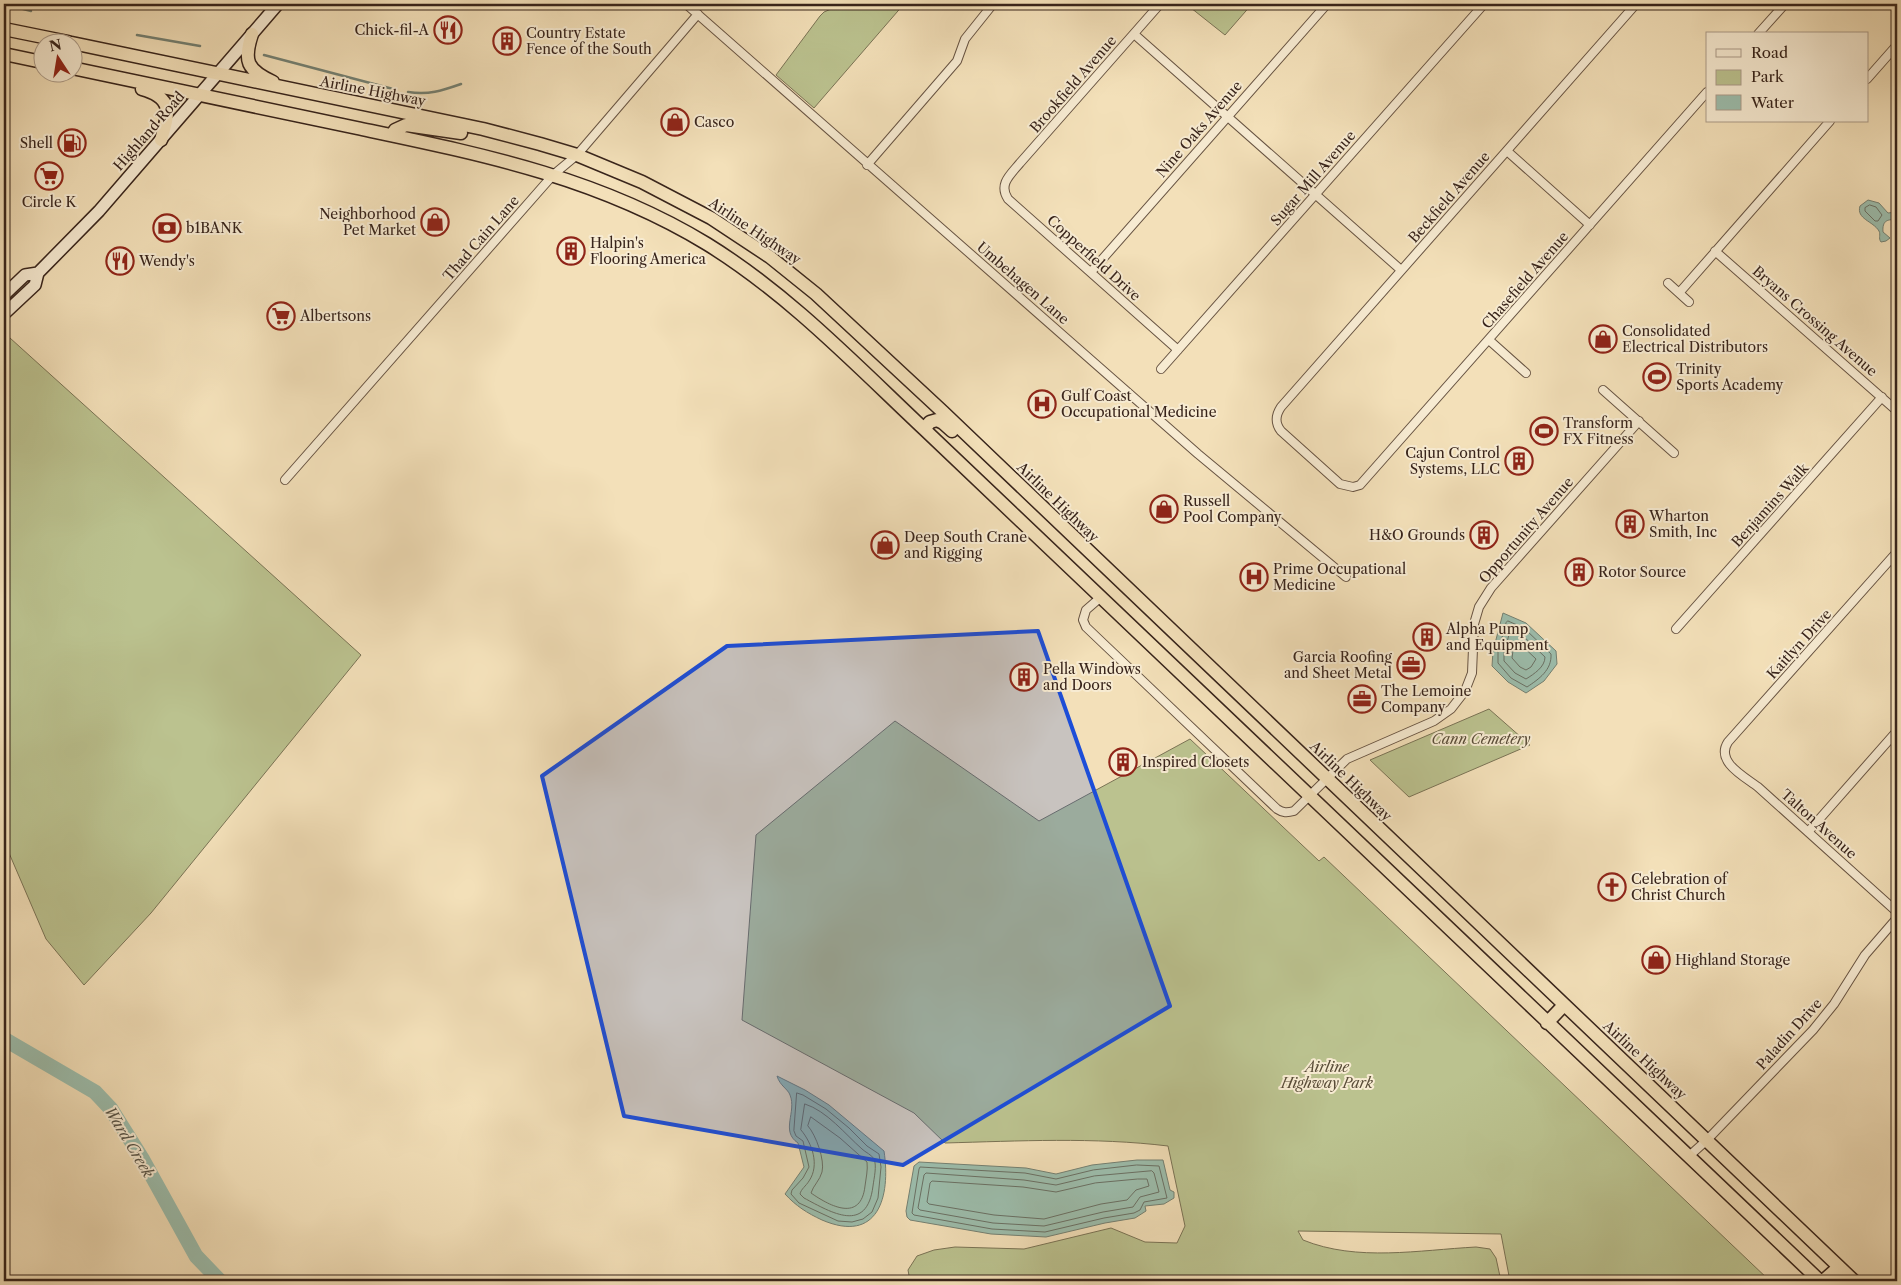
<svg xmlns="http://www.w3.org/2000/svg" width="1901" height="1285" viewBox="0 0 1901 1285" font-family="'Libre Caslon Text',serif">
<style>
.green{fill:#bbc28f;stroke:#7a7355}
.water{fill:#9cbdac;stroke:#748072}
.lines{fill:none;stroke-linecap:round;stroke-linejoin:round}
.shore{stroke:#6a7064;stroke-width:1}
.stream{stroke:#748072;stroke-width:2.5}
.river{stroke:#9cbdac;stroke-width:15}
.minor-casing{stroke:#675342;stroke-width:10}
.secondary-casing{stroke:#38241b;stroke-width:14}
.trunk-casing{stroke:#38241b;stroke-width:15}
.minor{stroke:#f7ebd2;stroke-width:8}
.secondary{stroke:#f7ebd2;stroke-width:11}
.trunk{stroke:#f3e0b9;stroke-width:12}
.marked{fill:#1d4ed8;fill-opacity:0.2;stroke:#1d4ed8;stroke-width:4;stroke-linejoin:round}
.labels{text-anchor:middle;stroke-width:4;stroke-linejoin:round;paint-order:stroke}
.poi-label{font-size:14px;fill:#38241b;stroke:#f7ebd2;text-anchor:start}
.street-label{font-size:14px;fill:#38241b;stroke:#f7ebd2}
.park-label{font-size:14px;font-style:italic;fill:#594c38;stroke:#f7ebd2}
.water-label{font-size:15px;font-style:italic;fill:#565246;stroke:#f7ebd2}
</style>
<rect width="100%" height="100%" fill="#f3e0b9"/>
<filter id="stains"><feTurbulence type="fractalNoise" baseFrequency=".004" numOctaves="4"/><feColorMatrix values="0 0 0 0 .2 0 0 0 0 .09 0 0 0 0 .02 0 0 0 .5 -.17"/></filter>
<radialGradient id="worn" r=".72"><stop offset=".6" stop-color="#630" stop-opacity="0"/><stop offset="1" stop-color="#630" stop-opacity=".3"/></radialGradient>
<path class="green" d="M843,4H904L814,108L776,75L820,16L824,12Z
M1186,4H1252L1225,35Z
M10,338L361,655L151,913L84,985L46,939L9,853L4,849V344Z
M1489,709L1530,745L1409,797L1370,760Z
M895,721L1039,821L1190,739L1319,861L1324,857L1770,1281H1510L1501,1234L1298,1231L1303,1240C1357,1262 1419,1250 1476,1247L1490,1249L1496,1258L1501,1281H910L908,1270L917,1256L934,1250L955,1247L1024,1249L1111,1228L1145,1242L1177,1243L1185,1226L1168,1146C1094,1137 1019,1141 945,1143L914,1113L742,1020L756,835Z"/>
<path class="water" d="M1868,200L1879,203L1888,213L1897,212V220C1888,219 1882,220 1883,232L1890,238L1886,241L1881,242C1878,238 1881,235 1879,231C1873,221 1856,219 1860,206Z
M1503,613L1526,623L1556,651L1557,664L1544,681L1526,693L1508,682L1492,666L1493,651Z
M777,1076L805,1090L829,1105L884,1151C891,1197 878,1244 822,1220C807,1213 796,1206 785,1194L804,1167L798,1143C780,1131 797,1112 790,1095C788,1089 780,1086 777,1076Z
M1137,1160H1163L1170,1190L1174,1192V1198L1164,1204L1145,1206L1146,1211L1135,1218L1105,1223L1046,1237L991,1234L910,1220L907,1217L906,1211L914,1166L919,1162L1026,1168L1056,1174L1092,1165Z"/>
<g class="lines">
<path class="shore" d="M1870,205L1876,207L1882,215L1878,221H1875L1865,211V208Z
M1508,621L1524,628L1551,654C1552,670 1539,679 1527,687L1511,678L1498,663V652L1506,623Z
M1512,630L1520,633L1545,657C1545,667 1534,674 1526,679L1515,673L1504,661V653L1510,631Z
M1517,641L1536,659L1531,667L1526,670L1520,667L1512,658L1514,643Z
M797,1093L803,1095L826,1109L849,1128L867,1146L879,1154L881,1167L878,1198L872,1212L863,1219L852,1222L838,1221L799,1203L791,1194L792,1190L803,1178L809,1167L803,1141L796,1136L794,1131Z
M805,1104C827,1111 845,1134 862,1149C865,1152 872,1155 874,1159C877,1166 874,1178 873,1186C867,1234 832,1213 804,1198L800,1194C801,1189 806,1186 809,1181C820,1165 812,1143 801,1130Z
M811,1117L840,1138L867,1162C868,1170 866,1178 865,1186C861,1222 831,1207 811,1193C813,1186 820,1180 822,1172C825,1160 816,1135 808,1126Z
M1137,1165L1159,1166L1167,1198L1144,1202L1140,1210L1134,1213L1104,1218L1045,1232L992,1229L914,1215L912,1213L919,1169L920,1167L1025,1173L1056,1179L1093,1170Z
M1152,1171L1154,1173L1159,1192L1140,1197L1133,1207L1103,1212L1044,1226L993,1223L920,1210L918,1208L924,1175L926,1173L1024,1180L1056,1185L1094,1176Z
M1138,1179H1147L1149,1186L1136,1190L1127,1200L1101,1204L1044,1219L994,1215L929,1204L927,1202L930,1183L932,1181L1023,1187L1056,1192L1095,1183Z"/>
<path class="stream" d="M4,4L31,11
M137,35L200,46
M264,55L393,89
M408,92C429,95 441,91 461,84"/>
<path class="river" d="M4,1039L95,1092L111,1109L143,1160L196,1256L220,1281"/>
<g class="minor-casing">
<path id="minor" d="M686,4L1198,454L1346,577
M1160,4L1020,163C1011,174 998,184 1008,199L1178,350
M1636,4L1281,407C1275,416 1275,423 1281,431L1340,484L1353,487L1360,485L1707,92
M1134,34L1401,270
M1758,34L1785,4
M1867,79L1897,45
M1507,151L1590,225
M867,165L957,61L965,39L993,4
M1715,251L1897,411
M1091,272L1327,4
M1668,283L1689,302
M1679,293L1830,121
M1489,340L1526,373
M1161,369L1484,4
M1603,390L1674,453
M285,480L553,175L577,155L698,14
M1897,552L1728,742C1715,762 1745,777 1758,787L1897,912
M1101,597L1086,610L1083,620L1086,627L1277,809C1283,813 1287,813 1294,811L1347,759L1434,721L1451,709L1465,691L1472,673L1474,624L1479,607L1491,588L1639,421
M1676,629L1882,397
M1808,832L1897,731
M1688,1157L1707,1140L1813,1030L1834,1004L1865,955L1897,918"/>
</g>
<g class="secondary-casing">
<path id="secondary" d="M4,295L25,275L38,273
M4,314L35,285L38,273L99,211L278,4"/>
</g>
<g class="trunk-casing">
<path id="trunk" d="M4,29L68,42
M252,34C243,61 247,70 273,82
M72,43L483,129L540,144L577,155L642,182L711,218L770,257L816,294L943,412L1854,1281
M4,54L42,62
M72,68C167,88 262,108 357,128C480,154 597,177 707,244C788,294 855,364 924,429L1820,1281
M142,89C174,98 169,113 161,140
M392,135L395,130L406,125L461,133
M924,429L930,422L937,420L943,423L952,431
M1547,1023L1564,1005
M1823,1281L1839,1267"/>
</g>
<use href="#minor" class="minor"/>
<use href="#secondary" class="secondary"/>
<use href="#trunk" class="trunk"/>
</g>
<path class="marked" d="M1038,631L1170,1006L903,1165L624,1116L542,776L727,646Z"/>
<defs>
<g id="restaurant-ring" transform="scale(1.4375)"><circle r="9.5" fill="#f7ebd2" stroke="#8f2418" stroke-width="1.5"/><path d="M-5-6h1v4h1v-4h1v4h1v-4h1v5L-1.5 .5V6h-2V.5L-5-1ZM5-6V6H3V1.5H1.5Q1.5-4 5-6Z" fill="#8f2418"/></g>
<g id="building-ring" transform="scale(1.4375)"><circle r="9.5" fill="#f7ebd2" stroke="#8f2418" stroke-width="1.5"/><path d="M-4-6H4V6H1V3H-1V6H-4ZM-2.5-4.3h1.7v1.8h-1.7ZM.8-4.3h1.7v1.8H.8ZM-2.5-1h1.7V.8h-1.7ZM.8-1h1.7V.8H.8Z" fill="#8f2418"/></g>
<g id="shop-ring" transform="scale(1.4375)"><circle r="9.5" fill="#f7ebd2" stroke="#8f2418" stroke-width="1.5"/><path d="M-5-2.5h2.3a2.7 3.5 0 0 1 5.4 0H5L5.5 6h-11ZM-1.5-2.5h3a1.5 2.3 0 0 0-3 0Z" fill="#8f2418"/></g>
<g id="fuel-ring" transform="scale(1.4375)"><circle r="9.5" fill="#f7ebd2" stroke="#8f2418" stroke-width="1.5"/><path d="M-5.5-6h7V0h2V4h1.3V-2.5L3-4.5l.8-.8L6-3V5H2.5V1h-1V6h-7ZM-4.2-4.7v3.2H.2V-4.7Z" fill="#8f2418"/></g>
<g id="supermarket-ring" transform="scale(1.4375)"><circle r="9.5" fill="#f7ebd2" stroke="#8f2418" stroke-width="1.5"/><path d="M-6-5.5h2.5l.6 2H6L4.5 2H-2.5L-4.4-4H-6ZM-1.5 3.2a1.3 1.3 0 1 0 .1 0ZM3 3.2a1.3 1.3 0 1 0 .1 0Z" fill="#8f2418"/></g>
<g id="bank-ring" transform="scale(1.4375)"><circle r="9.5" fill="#f7ebd2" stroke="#8f2418" stroke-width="1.5"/><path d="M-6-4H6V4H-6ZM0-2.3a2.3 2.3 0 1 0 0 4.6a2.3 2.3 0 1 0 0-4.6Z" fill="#8f2418"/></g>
<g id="stadium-ring" transform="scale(1.4375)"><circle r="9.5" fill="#f7ebd2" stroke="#8f2418" stroke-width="1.5"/><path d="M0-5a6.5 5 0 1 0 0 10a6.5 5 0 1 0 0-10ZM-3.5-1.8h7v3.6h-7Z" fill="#8f2418"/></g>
<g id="hospital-ring" transform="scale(1.4375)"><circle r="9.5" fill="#f7ebd2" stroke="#8f2418" stroke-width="1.5"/><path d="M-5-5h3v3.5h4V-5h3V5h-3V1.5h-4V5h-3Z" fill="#8f2418"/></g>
<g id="office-ring" transform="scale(1.4375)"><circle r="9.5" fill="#f7ebd2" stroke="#8f2418" stroke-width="1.5"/><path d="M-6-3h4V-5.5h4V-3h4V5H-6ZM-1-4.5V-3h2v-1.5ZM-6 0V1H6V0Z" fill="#8f2418"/></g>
<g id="church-ring" transform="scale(1.4375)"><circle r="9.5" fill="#f7ebd2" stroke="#8f2418" stroke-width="1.5"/><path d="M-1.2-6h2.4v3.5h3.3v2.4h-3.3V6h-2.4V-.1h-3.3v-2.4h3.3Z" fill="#8f2418"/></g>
</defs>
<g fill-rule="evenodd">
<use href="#restaurant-ring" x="448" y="30"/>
<use href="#building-ring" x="507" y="41"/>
<use href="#shop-ring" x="675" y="122"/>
<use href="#fuel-ring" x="72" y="143"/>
<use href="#supermarket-ring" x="49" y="176"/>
<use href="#shop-ring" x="435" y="222"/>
<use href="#bank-ring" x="167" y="228"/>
<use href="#building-ring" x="571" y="251"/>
<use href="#restaurant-ring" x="120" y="261"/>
<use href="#supermarket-ring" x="281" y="316"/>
<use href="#shop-ring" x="1603" y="339"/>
<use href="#stadium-ring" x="1657" y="377"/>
<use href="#hospital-ring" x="1042" y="404"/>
<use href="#stadium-ring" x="1544" y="431"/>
<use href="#building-ring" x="1519" y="461"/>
<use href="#shop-ring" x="1164" y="509"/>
<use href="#building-ring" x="1630" y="524"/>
<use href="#building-ring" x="1484" y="535"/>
<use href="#shop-ring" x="885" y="545"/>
<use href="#building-ring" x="1579" y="572"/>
<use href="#hospital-ring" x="1254" y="577"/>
<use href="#building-ring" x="1427" y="637"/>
<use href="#office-ring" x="1411" y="665"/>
<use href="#building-ring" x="1024" y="677"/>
<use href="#office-ring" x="1362" y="699"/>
<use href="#building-ring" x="1123" y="762"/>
<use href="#church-ring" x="1612" y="887"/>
<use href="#shop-ring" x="1656" y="960"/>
</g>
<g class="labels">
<g class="poi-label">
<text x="429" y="35" text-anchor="end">Chick-fil-A</text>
<text x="526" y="38">Country Estate<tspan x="526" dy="16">Fence of the South</tspan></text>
<text x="694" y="127">Casco</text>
<text x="53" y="148" text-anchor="end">Shell</text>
<text x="49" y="207" text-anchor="middle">Circle K</text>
<text x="416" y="219" text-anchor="end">Neighborhood<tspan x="416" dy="16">Pet Market</tspan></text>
<text x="186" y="233">b1BANK</text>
<text x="590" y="248">Halpin's<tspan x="590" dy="16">Flooring America</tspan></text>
<text x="139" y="266">Wendy's</text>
<text x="300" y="321">Albertsons</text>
<text x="1622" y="336">Consolidated<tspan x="1622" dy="16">Electrical Distributors</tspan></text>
<text x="1676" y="374">Trinity<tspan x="1676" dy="16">Sports Academy</tspan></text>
<text x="1061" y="401">Gulf Coast<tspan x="1061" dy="16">Occupational Medicine</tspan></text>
<text x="1563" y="428">Transform<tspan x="1563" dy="16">FX Fitness</tspan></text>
<text x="1500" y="458" text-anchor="end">Cajun Control<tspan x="1500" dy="16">Systems, LLC</tspan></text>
<text x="1183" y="506">Russell<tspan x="1183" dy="16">Pool Company</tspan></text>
<text x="1649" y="521">Wharton<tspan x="1649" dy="16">Smith, Inc</tspan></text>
<text x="1465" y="540" text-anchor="end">H&amp;O Grounds</text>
<text x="904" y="542">Deep South Crane<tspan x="904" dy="16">and Rigging</tspan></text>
<text x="1273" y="574">Prime Occupational<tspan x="1273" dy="16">Medicine</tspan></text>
<text x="1598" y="577">Rotor Source</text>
<text x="1446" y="634">Alpha Pump<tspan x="1446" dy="16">and Equipment</tspan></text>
<text x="1392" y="662" text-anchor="end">Garcia Roofing<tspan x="1392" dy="16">and Sheet Metal</tspan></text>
<text x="1043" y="674">Pella Windows<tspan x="1043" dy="16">and Doors</tspan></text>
<text x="1381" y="696">The Lemoine<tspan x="1381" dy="16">Company</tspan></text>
<text x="1142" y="767">Inspired Closets</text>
<text x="1631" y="884">Celebration of<tspan x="1631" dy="16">Christ Church</tspan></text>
<text x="1675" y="965">Highland Storage</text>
</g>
<g class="street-label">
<text transform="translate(1073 84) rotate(-49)" y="5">Brookfield Avenue</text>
<text transform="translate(373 91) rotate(11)" y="5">Airline Highway</text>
<text transform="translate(1199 129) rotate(-49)" y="5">Nine Oaks Avenue</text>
<text transform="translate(149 131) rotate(-49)" y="5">Highland Road</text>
<text transform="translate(1313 178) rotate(-49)" y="5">Sugar Mill Avenue</text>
<text transform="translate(1449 197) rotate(-49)" y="5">Beckfield Avenue</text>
<text transform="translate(755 231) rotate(34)" y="5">Airline Highway</text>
<text transform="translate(481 238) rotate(-49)" y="5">Thad Cain Lane</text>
<text transform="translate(1094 258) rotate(42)" y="5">Copperfield Drive</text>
<text transform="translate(1525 280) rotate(-49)" y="5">Chasefield Avenue</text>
<text transform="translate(1023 283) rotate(41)" y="5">Umbehagen Lane</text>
<text transform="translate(1815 321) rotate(41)" y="5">Bryans Crossing Avenue</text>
<text transform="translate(1058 502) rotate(44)" y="5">Airline Highway</text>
<text transform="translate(1770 505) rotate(-48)" y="5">Benjamins Walk</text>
<text transform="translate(1526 530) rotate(-49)" y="5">Opportunity Avenue</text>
<text transform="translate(1799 644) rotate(-48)" y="5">Kaitlyn Drive</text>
<text transform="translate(1351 781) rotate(44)" y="5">Airline Highway</text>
<text transform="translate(1819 824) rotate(42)" y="5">Talton Avenue</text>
<text transform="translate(1789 1034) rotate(-48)" y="5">Paladin Drive</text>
<text transform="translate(1645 1060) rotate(43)" y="5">Airline Highway</text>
</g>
<g class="park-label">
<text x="1481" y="744">Cann Cemetery</text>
<text x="1327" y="1072">Airline<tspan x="1327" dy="16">Highway Park</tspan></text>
</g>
<g class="water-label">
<text transform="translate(129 1142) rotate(59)" y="5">Ward Creek</text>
</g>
</g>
<rect width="1901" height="1285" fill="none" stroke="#f3e0b9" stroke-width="20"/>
<rect x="5" y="5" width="1891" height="1275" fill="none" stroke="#38241b" stroke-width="2.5"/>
<rect x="10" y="10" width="1881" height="1265" fill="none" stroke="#38241b"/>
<rect x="1706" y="32" width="162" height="90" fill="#f7ebd2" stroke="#ab9b89"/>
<rect x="1716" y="49" width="25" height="8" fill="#f7ebd2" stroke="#ab9b89"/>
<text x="1751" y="58" font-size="15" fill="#38241b">Road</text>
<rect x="1716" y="70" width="25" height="15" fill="#bbc28f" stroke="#ab9b89"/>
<text x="1751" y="82" font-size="15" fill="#38241b">Park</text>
<rect x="1716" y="95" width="25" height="15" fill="#9cbdac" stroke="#ab9b89"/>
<text x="1751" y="108" font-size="15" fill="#38241b">Water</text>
<g transform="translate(58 58) rotate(348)"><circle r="24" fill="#f7ebd2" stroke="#ab9b89"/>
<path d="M0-4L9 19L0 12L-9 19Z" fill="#8f2418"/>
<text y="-8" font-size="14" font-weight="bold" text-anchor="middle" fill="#38241b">N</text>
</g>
<rect width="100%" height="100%" filter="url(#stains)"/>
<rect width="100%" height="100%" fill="url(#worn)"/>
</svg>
